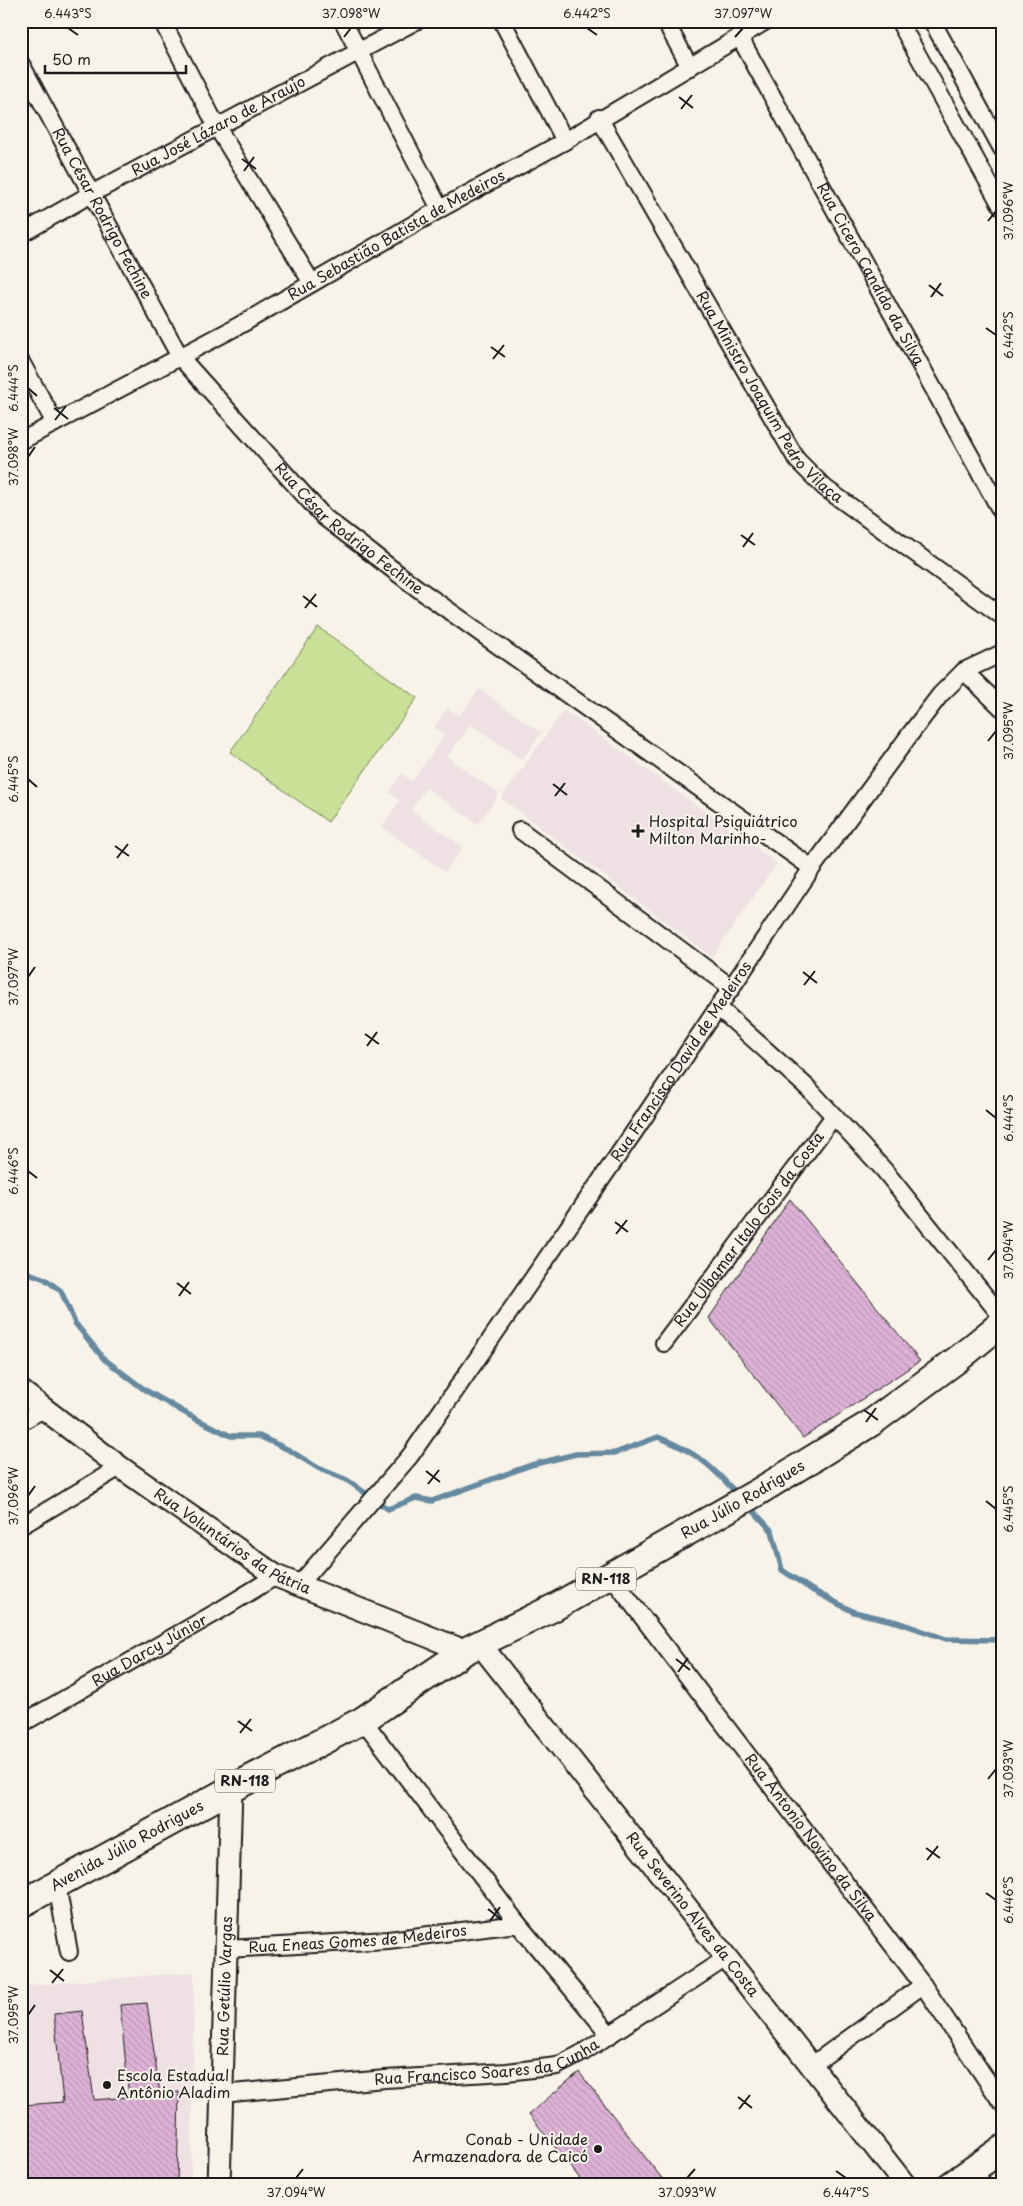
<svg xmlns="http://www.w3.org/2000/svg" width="1023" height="2206" viewBox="0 0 1023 2206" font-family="'Playpen Sans',sans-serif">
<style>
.built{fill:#efe0e3}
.pitch{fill:#c9e196;stroke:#727e59}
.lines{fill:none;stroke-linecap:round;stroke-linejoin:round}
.stream{stroke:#6689a0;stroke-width:5.5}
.building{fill:url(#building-back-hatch);stroke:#1c1c1c}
.minor-casing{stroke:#1c1c1c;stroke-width:20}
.tertiary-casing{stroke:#1c1c1c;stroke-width:25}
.primary-casing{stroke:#1c1c1c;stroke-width:30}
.minor{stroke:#f7f3e8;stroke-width:16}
.tertiary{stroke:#f7f3e8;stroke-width:21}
.primary{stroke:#f7f3e8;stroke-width:26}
.ticks{fill:none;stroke:#1c1c1c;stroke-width:2}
.poi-dot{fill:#1c1c1c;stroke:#f7f3e8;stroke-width:2}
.labels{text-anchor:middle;stroke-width:4;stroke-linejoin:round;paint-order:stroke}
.shield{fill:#f7f3e8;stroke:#5e5c59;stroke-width:1}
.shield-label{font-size:14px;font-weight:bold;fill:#1c1c1c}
.street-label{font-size:15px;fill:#1c1c1c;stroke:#f7f3e8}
.poi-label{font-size:15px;fill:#1c1c1c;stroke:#f7f3e8;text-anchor:start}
.neatline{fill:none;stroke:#1c1c1c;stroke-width:2}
.ticks-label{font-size:12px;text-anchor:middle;fill:#1c1c1c}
</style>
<defs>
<pattern id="building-back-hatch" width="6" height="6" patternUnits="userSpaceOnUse" patternTransform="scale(1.25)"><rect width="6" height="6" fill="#ddb2d6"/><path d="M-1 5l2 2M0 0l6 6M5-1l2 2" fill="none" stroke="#bd98b7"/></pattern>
</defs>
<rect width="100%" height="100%" fill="#f7f3e8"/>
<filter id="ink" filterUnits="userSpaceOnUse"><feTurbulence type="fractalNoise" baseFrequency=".02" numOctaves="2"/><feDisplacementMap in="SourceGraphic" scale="10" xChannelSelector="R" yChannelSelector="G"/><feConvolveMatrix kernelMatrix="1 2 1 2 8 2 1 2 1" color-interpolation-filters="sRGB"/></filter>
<g filter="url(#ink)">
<path class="built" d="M479,689L541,733L522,760L471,724L447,757L499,794L478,824L426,788L411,810L463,847L445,872L382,827L400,800L389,792L402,774L412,781L445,735L434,728L448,708L459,716Z
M564,710L777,863L712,957L501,798Z
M194,1972L191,2185H21V1986Z"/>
<path class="pitch" d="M318,627L417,698L328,822L230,752Z"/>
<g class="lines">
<path class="stream" d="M21,1270L45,1279L61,1291L75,1323L104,1359L145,1390L196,1419L231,1436H259L289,1450L318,1468L347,1480L388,1509L416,1498L432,1501L531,1465L576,1454L615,1453L658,1437C696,1452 711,1465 738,1495
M748,1505L772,1531L782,1570L812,1590L854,1612L897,1622L946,1639L1002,1640"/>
</g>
<path class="building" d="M790,1199L920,1361L803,1438L709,1318Z
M147,2003L160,2094L179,2092L177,2185H24L23,2164H28L25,2105L63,2102L54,2014L82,2011L94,2100L129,2097L120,2005Z
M579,2072L667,2185H585L529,2114Z"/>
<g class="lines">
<g class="minor-casing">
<g id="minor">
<path d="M162,21L217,127L312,283"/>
<path d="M343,21L440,209"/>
<path d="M502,21L565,141"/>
<path d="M665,21L690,67"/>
<path d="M899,21L1002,207"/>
<path d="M932,21L1002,149"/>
<path id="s1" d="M739,36L1002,513"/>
<path id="s2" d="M21,64L180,357L324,517L417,588L812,868"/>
<path id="s3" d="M599,118L797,460L825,488L1002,616"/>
<path id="s4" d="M21,234L91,194L416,21"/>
<path d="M21,362L55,423"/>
<path id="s5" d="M21,441L240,325L440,209L565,141L766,21"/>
<path d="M964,671L1002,708"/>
<path d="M520,830L732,988"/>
<path d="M719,1008L809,1089L884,1170L1002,1317"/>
<path id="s6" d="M664,1343L834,1116"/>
<path d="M21,1422L43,1409"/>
<path d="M21,1526L120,1467"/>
<path id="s7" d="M611,1576L923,1985L1002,2103"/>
<path id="s8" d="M299,1585L410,1456L632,1135L812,868L911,733L940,695L964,671L1002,653"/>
<path d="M363,1720L518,1924L610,2035"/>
<path id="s9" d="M21,1724L217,1612L276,1576"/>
<path d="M57,1885L69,1952"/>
<path id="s10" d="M227,1949L388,1940L518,1924"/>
<path d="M812,2065L923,1985"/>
<path id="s11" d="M221,2094L385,2079L507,2072L557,2066L582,2053L726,1958"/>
<path d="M974,2168L983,2185"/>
</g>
</g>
<g class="tertiary-casing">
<g id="tertiary">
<path id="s12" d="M21,1391L120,1467L276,1576L465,1651"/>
<path id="s13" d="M480,1644L905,2185"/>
<path id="s14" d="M219,2185L231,1789"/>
</g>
</g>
<g class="primary-casing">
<g id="primary">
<path id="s15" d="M21,1904L231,1789L363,1720L465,1651L555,1607L758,1492L871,1423L958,1359L1002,1323"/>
<path d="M951,2185L1002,2149"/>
</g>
</g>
<use href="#minor" class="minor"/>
<use href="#tertiary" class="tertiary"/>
<use href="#primary" class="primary"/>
</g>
</g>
<path class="ticks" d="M68,28L78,35M587,28L597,35M344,37L351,28M735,37L743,28M679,97L693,108M681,109L692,95M242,159L256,169M244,171L254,157M988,221L996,211M929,285L943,296M931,297L941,283M986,328L996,335M491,347L505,357M493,359L504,345M28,388L37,396M54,408L68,419M55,420L66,406M28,457L35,447M741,535L755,545M743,547L753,533M303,596L317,607M305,608L316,594M988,741L996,731M28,779L37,787M553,784L567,795M555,796L565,783M115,846L129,856M117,858L128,844M803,972L817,983M28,977L35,967M804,985L815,971M365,1034L379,1044M367,1046L377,1032M986,1110L996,1118M28,1171L37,1178M615,1222L628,1232M616,1234L627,1220M988,1260L996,1250M177,1283L191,1294M179,1296L189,1282M864,1410L878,1420M866,1422L876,1408M426,1471L440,1482M428,1484L439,1470M28,1496L35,1486M986,1501L996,1509M676,1659L690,1670M678,1672L688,1658M238,1721L252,1731M240,1733L251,1719M988,1779L996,1769M926,1848L940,1858M927,1860L938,1846M986,1893L996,1900M488,1909L502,1920M490,1921L500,1907M50,1970L64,1981M52,1983L63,1969M28,2015L35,2005M738,2097L752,2108M739,2109L750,2095M836,2171L846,2178M296,2178L303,2169M687,2178L695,2169"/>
<g class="poi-dot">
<path d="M635.5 823.5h5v5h5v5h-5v5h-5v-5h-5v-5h5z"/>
<circle cx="107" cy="2085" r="5"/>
<circle cx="598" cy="2149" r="5"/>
</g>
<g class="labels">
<g class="shield">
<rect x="576" y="1567.5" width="60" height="23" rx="4"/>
<rect x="215" y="1769.5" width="60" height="23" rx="4"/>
</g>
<g class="shield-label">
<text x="606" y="1584">RN-118</text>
<text x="245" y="1786">RN-118</text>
</g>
<g class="street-label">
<text dy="5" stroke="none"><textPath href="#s4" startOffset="225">Rua José Lázaro de Araújo</textPath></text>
<text dy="5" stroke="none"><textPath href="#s2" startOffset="170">Rua César Rodrigo Fechine</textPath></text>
<text dy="5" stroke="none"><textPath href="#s5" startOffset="428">Rua Sebastião Batista de Medeiros</textPath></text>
<text dy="5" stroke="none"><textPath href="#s1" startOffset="272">Rua Cicero Candido da Silva</textPath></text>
<text dy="5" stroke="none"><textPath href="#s3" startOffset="328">Rua Ministro Joaquim Pedro Vilaça</textPath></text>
<text dy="5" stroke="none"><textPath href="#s2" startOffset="575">Rua César Rodrigo Fechine</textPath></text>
<text dy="5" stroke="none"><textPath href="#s8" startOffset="649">Rua Francisco David de Medeiros</textPath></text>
<text dy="5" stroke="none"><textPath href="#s6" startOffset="142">Rua Ulbamar Italo Gois da Costa</textPath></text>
<text dy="5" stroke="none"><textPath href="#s15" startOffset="828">Rua Júlio Rodrigues</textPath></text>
<text dy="5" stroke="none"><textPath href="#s12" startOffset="260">Rua Voluntários da Pátria</textPath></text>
<text dy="5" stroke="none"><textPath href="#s9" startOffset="148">Rua Darcy Júnior</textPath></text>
<text dy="5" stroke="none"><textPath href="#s7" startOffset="329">Rua Antonio Novino da Silva</textPath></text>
<text dy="5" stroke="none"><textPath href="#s15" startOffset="121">Avenida Júlio Rodrigues</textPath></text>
<text dy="5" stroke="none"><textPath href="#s13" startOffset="344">Rua Severino Alves da Costa</textPath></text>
<text dy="5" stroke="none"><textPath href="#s10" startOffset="131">Rua Eneas Gomes de Medeiros</textPath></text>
<text dy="5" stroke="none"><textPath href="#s14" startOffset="199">Rua Getúlio Vargas</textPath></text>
<text dy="5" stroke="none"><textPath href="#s11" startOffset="269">Rua Francisco Soares da Cunha</textPath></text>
</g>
<g class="poi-label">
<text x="649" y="827">Hospital Psiquiátrico<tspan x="649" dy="17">Milton Marinho-</tspan></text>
<text x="117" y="2081">Escola Estadual<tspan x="117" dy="17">Antônio Aladim</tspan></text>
<text x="588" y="2145" text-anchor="end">Conab - Unidade<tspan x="588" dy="17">Armazenadora de Caicó</tspan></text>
</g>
</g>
<rect width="1023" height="2206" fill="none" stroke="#f7f3e8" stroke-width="55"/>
<path d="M45 65v8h141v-8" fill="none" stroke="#1c1c1c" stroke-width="2.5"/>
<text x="52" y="65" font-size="15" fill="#1c1c1c" stroke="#f7f3e8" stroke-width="4" paint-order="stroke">50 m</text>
<rect x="28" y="28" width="968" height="2150" class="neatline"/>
<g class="ticks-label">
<text x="68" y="18">6.443°S</text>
<text x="351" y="18">37.098°W</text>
<text x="587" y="18">6.442°S</text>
<text x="743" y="18">37.097°W</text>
<text transform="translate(1009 211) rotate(-90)" y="4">37.096°W</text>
<text transform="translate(1009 335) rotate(-90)" y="4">6.442°S</text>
<text transform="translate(14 388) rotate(-90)" y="4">6.444°S</text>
<text transform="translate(14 457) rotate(-90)" y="4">37.098°W</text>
<text transform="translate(1009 731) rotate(-90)" y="4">37.095°W</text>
<text transform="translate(14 779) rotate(-90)" y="4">6.445°S</text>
<text transform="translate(14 977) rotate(-90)" y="4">37.097°W</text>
<text transform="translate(1009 1118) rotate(-90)" y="4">6.444°S</text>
<text transform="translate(14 1171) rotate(-90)" y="4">6.446°S</text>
<text transform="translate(1009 1250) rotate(-90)" y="4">37.094°W</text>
<text transform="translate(14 1496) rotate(-90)" y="4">37.096°W</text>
<text transform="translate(1009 1509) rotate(-90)" y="4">6.445°S</text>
<text transform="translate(1009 1769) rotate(-90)" y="4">37.093°W</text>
<text transform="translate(1009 1900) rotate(-90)" y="4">6.446°S</text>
<text transform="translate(14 2015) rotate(-90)" y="4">37.095°W</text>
<text x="296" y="2197">37.094°W</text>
<text x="687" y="2197">37.093°W</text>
<text x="846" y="2197">6.447°S</text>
</g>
</svg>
